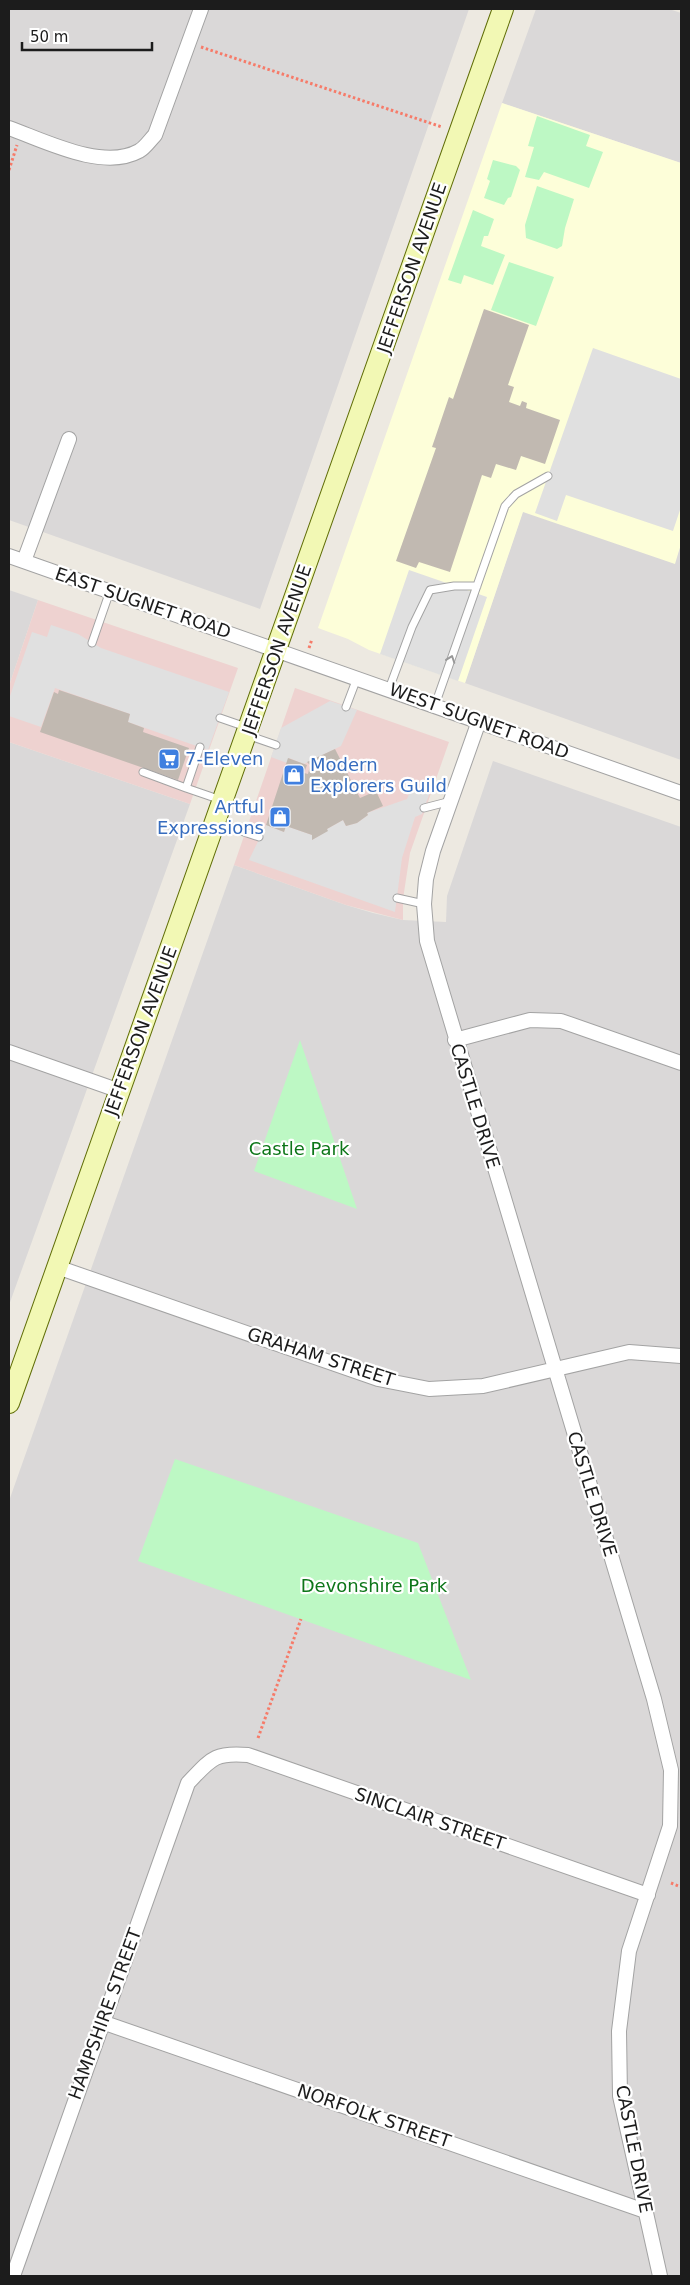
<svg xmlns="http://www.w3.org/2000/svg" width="690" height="2285" viewBox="0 0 690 2285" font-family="'DejaVu Sans',sans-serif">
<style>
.residential{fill:#dad8d8}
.commercial{fill:#eed2d0}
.education{fill:#fdfed9}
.park{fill:#bdf8c4}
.parking{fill:#e0e0e0}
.building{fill:#c1b9b1}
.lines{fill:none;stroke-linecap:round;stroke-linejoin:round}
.lane-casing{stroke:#a3a3a3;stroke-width:9}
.street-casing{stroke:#a3a3a3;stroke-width:16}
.secondary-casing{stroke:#606e07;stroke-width:22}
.path{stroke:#f67b69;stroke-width:3;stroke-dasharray:2.5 2.5;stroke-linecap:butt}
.lane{stroke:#fff;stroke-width:7}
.street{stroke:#fff;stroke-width:14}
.secondary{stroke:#f2f8b4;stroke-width:20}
.oneway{stroke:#999}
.labels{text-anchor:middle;stroke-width:4.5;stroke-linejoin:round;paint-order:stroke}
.street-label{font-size:18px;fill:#1c1c1c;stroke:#fff}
.shop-label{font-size:18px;fill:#366cbe;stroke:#fff;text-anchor:start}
.park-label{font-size:18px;fill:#0d7619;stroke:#fff}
</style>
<rect width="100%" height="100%" fill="#ede9e1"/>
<path class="residential" d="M9,9H469L260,609L9,520Z
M536,9H669L681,13V163L502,103Z
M523,511L674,563L681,544V760L465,683Z
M9,590L38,600L9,686Z
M9,742L190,804L9,1305Z
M493,761L681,827V2276H9V1501L234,865L346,905L373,913L403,920L446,922L447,896Z"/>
<path class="commercial" d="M38,600L238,668L190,804L9,742V686Z
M295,688L449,742L410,853L403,899V920L346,905L234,865Z"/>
<path class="education" d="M502,103L681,163V544L675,564L523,512L465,683L369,650L348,639L318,628Z"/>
<path class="park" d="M537,116L590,135L586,146L603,152L589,188L544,172L539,180L525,177L534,147L528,146Z
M493,160L516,166L520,170L511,197L508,198L504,205L484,198L490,181L487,179Z
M537,186L574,199L565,228L562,246L557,249L526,238L525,225Z
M473,210L494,219L488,236H484L481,246L505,255L493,285L464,275L461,284L448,280Z
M509,262L554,277L536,326L491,310Z
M300,1040L357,1209L254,1171Z
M175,1459L418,1543L471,1680L138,1561Z"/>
<path class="parking" d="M593,348L681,379V507L673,531L566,495L557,521L535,513Z
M409,570L487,597L458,681L380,654Z
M51,625L78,634L101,648L229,692L208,750L128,722L130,714L55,688L41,727L9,716V699L32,632L47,637Z
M330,701L357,710L341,746L304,764L289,758L287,763L271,757L281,728Z
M413,785L430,792L422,814L415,817L402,858L395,912L249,860L266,825L284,832L286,826L312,835V840L327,831V829L343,820L346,826L357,823L368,815L367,813L407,799Z"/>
<path class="building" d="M484,309L529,325L508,385L514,387L509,402L520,406L522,401L527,403L526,408L560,420L545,464L521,456L516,470L496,464L491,478L482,475L450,572L419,562L416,568L396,561L436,448L432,447L449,397L453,399Z
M59,690L130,714L128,722L144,728L143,732L189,748L178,780L40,732L54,692L58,694Z
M335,749L360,798L376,791L383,806L367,813L368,815L357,823L346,826L343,820L327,829L328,831L312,840V835L286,826L284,832L266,825L288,758L307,765L304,773L308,774L310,765L307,762Z"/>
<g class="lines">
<g class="lane-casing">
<path id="lane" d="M92,643L110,591
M389,689L412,627L430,590L454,586H477
M435,705L505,506L516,494L548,476
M346,707L357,678
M220,718L246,727
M247,735L276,745
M200,747L186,788L221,800
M143,772L186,788
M424,808L451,801
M217,823L259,837
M397,898L424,904"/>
</g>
<g class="street-casing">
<path id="street" d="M9,128C45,141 103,171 139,151C145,148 150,140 155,135L201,9
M9,556L681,793
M24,561L69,439
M479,721L433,851L426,879L424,904L427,941L654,1699L671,1770L670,1826L629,1951L619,2031L620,2096L660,2276
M455,1040L530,1020L561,1021L681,1063
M9,1052L120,1091
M57,1267L378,1379L429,1389L483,1386L629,1352L681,1356
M102,2022L645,2211
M13,2276L188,1783C211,1759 214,1752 248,1755L648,1895"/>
</g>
<g class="secondary-casing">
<path id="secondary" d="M9,1403L503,9"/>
</g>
<path class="path" d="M201,47L442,127
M9,170L17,145
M309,648L312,639
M258,1738L301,1619
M671,1883L681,1887"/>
<use href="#lane" class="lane"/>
<use href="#street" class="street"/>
<use href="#secondary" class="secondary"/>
</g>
<defs><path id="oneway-chevron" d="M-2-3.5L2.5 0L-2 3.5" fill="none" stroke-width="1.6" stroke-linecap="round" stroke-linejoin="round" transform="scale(1.25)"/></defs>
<use class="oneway" href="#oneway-chevron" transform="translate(451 659) rotate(-71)"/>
<defs>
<g id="supermarket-square" transform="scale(1.125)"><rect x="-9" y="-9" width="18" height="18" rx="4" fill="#3f7fe0" stroke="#fff"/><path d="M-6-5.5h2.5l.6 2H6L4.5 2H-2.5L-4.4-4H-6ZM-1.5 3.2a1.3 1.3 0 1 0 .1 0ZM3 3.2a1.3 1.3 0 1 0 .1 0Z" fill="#fff"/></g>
<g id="shop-square" transform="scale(1.125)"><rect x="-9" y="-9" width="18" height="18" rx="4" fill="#3f7fe0" stroke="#fff"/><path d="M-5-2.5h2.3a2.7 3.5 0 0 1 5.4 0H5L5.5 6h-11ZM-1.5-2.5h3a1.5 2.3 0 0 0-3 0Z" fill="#fff"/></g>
</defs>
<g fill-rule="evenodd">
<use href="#supermarket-square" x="169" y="759"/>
<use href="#shop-square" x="294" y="775"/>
<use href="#shop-square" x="280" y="817"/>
</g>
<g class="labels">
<g class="street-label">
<text transform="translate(412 268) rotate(-71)" y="6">JEFFERSON AVENUE</text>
<text transform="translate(143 603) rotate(19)" y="6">EAST SUGNET ROAD</text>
<text transform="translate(277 650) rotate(-71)" y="6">JEFFERSON AVENUE</text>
<text transform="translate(479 721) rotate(20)" y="6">WEST SUGNET ROAD</text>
<text transform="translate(141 1031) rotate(-70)" y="6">JEFFERSON AVENUE</text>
<text transform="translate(475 1106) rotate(73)" y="6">CASTLE DRIVE</text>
<text transform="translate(321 1357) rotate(18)" y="6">GRAHAM STREET</text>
<text transform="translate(592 1494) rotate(73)" y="6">CASTLE DRIVE</text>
<text transform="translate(430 1819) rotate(19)" y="6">SINCLAIR STREET</text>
<text transform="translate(105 2014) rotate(-70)" y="6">HAMPSHIRE STREET</text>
<text transform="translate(374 2116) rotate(19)" y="6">NORFOLK STREET</text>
<text transform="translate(634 2149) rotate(79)" y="6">CASTLE DRIVE</text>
</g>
<g class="shop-label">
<text x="185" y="765">7-Eleven</text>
<text x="310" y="771">Modern<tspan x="310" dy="21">Explorers Guild</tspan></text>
<text x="264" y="813" text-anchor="end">Artful<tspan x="264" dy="21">Expressions</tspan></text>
</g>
<g class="park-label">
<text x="299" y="1155">Castle Park</text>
<text x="374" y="1592">Devonshire Park</text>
</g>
</g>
<rect width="690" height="2285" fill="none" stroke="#1c1c1c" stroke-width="20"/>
<path d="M22 42v8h130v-8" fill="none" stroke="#1c1c1c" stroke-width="2.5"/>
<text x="30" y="42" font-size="15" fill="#1c1c1c" stroke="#ffffff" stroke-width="4" paint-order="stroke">50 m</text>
</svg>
